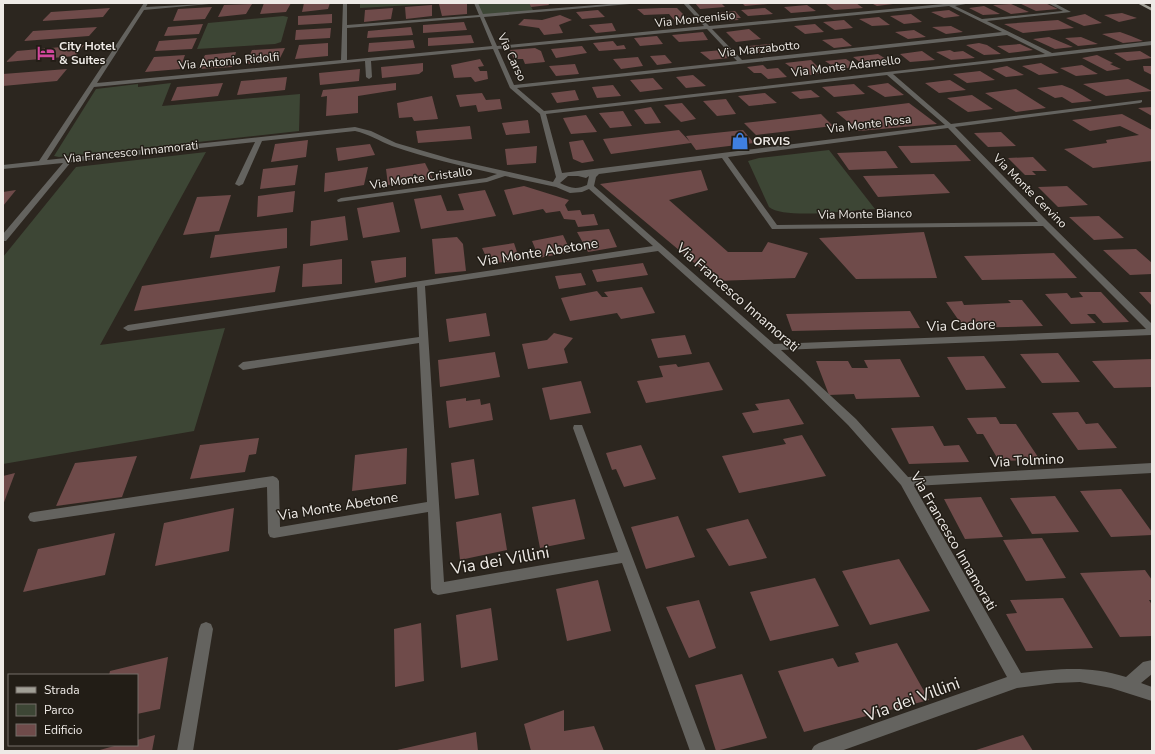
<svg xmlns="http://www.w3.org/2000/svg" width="1155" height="754" viewBox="0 0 1155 754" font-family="'Nunito Sans',sans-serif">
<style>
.green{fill:#3d4635}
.building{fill:#6f4b4a}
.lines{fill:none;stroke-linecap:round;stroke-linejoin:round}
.minor{fill:#64635f;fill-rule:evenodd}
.major{fill:#a19f96;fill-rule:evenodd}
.labels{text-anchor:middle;stroke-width:3;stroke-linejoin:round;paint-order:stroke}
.far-street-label{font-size:12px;fill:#eeeae6;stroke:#221d16}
.far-poi-label{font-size:12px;font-weight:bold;fill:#eeeae6;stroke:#221d16;text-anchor:start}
.street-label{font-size:14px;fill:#eeeae6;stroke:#221d16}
.near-street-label{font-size:17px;fill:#eeeae6;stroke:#221d16}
</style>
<rect width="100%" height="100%" fill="#2c261f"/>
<path class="green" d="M360,3H447L360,8Z
M476,3H529L534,12L481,16Z
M283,16L288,17L281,42L275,44L197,49L208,23Z
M171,83L162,106L300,94L299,131L59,157L54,156L96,89L138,84V87Z
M829,150L875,209C852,210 785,220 769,207L748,161L759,158Z
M206,152L100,345L225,328L194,431L3,464V257L76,167Z"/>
<path class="building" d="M264,3H291L286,12L260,14Z
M304,3H330L328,9L302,12Z
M467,3V14L442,16L439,4Z
M529,3H548L549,5L531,7Z
M695,3H721L725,7L700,9Z
M742,3H768V4L745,6Z
M856,3L863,8L834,10L826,4Z
M871,3H891L893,4L877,6Z
M1019,3H1045L1058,9L1036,11Z
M252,4L246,14L218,17L224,5Z
M1011,4L1029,12L1011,14L993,5Z
M432,5V16L406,19L405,7Z
M807,5L816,11L791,13L784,7Z
M984,6L1000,14L983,15L969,8Z
M212,7L205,19L173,21L178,9Z
M110,8L103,17L42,21L51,12Z
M393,8L391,19L364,22L365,10Z
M662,8H677L688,19L675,21L669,14L644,15L637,9Z
M765,8L773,14L748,16L741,10Z
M598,10L605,17L582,19L576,12Z
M949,10L960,16L944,18L931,12Z
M735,11L741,18H736L739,20L718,21L711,17L721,16L719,13Z
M1122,13L1137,18L1119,22L1104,15Z
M332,14V23L298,25V16Z
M911,14L922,22L904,24L890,16Z
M1085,14L1102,23L1084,26L1066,18Z
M560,15L572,20L559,25L563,33L544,35L539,28L518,25L524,19L542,20Z
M879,17L890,25L872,26L859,19Z
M844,20L853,28L835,30L823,22Z
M1058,20L1074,28L1023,33L1004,24Z
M464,22L467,30L423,33V25Z
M612,23L616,31L596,33L589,25Z
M203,24L199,34L164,36L168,27Z
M815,24L824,32L805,34L794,26Z
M951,26L963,32L946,34L932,27Z
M97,27L89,36L24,41L33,31Z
M411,27L413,35L367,38L368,31Z
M331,28L330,38L295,40L296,30Z
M749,29L761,39L736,42L726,32Z
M914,30L926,37L908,39L895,32Z
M703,32L708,40L679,42L672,35Z
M1120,32L1131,36L1143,41L1123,43L1102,34Z
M471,35L474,43L428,46V38Z
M657,36L663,44L640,46L634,38Z
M1049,37L1073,47L1055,49L1033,39Z
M1081,37L1098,44L1078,46L1065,38Z
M197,38L192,49L155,51L159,41Z
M842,38L852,46L834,48L822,40Z
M413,40L415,48L368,52L369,43Z
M613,41L617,46L624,45L626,49L599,51L593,43Z
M328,43V56L295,59L299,45Z
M979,43L987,45L1001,54L984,55L966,45Z
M770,44L778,52L759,54L749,46Z
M1020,44L1033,50L1009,53L997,46Z
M84,45L75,56L6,62L17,51Z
M582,46L587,53L556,58L551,49Z
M285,48L278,62L246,64L252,50Z
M535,48L541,51L545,62L525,64L523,59H514L510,50Z
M722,50L729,58L710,60L700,52Z
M950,50L954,52L963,51L975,58L951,60L936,52Z
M922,51L935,60L910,62L900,54Z
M1140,51L1152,58L1127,61L1114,53Z
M236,52L232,67L198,69L205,55Z
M878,54L891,62L864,65L853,57Z
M185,55L180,69L145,72L154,57Z
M665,55L672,63L657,65L650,56Z
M1097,55L1113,63L1110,64L1121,69L1107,71L1082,58Z
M638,57L643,66L621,69L613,59Z
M480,59L484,66L478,67L480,71H487L488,79L475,82L471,77L454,78L451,65Z
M846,59L858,67L837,69L825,61Z
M811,60L824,73L803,76L785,63Z
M423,63V71L419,74L382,78L381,67Z
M1041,63L1059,73L1039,75L1022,66Z
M575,64L579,74L556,76L549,66Z
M763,65L767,69L778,68L787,77L768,79L761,73H754L747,67Z
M1082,65L1098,74L1076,76L1060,68Z
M1007,66L1024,75L1006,77L992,69Z
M1143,66H1152V75L1144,71Z
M67,69L57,81L3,86V74Z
M360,69L359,81L320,85L319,73Z
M980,71L995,80L967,83L953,74Z
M693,75L706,86L686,88L676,77Z
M287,77L285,90L237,95L241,81Z
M653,78L663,89L640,92L630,80Z
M1128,79L1152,91L1106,96L1083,84Z
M950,80L966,90L939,93L925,83Z
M223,83L218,96L171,101L177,87Z
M396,83V90L358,96V113L326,116L327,96L321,97L323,90Z
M888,83L904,95L885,97L867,86Z
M854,84L865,94L834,97L822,87Z
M613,85L621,96L597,98L592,87Z
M1062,85L1072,89L1092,101L1072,103L1062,97L1055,98L1037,88Z
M1016,89L1046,108L1016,112L985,93Z
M575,90L579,100L557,103L551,93Z
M811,90L820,97L800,99L791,92Z
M482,93L486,100L500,99L502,109L478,112L476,105L460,107L456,95Z
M765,93L777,103L749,106L738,96Z
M972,95L993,109L968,112L947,98Z
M432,96L438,119L414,121L412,117L399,118L397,103Z
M726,99L736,114L717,116L703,101Z
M682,103L696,119L681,122L664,105Z
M909,103L937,124L859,131L836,112Z
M651,107L661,123L645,124L634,110Z
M1152,107V116L1138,108Z
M623,111L632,126L610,128L599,113Z
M821,114L833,126L756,135L744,123Z
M1122,114L1152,130V161L1093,168L1064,149L1107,143L1106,140L1139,135L1120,126L1090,131L1072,120Z
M586,115L597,132L571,134L563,118Z
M528,120L530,133L506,135L502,123Z
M470,126L472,139L418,143L416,131Z
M679,130L690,142L686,136L743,130L754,143L696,150L691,143L611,154L603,139Z
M1001,132L1016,146L988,147L974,133Z
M308,140L306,157L271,162L275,144Z
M583,140L594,161L582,163L573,159L569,142Z
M370,144L375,155L338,161L336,148Z
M956,145L971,161L911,163L898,146Z
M537,146L536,163L507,165L505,149Z
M886,151L898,168L849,170L837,153Z
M1033,157L1047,171H1032L1036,175H1025L1008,158Z
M425,163L433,179L388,185L386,169Z
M298,165L295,185L260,189L263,169Z
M368,167L364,185L324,192L325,173Z
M701,170L708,190L669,200L728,252H762L768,242L808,253L795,278L716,281L600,184Z
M934,174L950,193L878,197L863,176Z
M524,186L569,200L565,205L568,211L580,210L582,215L594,214L598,225L578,227L575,220L564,219L560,211L546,213L543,209L513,215L504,190Z
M1067,186L1088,205L1058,207L1038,187Z
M16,190L3,206V192Z
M485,190L496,216L421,229L414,199L441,195L447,211L464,210L458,194Z
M295,191L293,212L257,217L258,196Z
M231,195L219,231L183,235L197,197Z
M393,202L400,232L363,238L357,208Z
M345,216L348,240L310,246L311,221Z
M1099,216L1124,238L1094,240L1069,217Z
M287,228V248L210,258L215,235Z
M609,229L617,247L588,252L577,232Z
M924,232L937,278L856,279L819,238Z
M563,235L571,252L539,258L532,241Z
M457,237L463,244L466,271L435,274L432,239Z
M514,243L520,261L489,263L482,248Z
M1136,249L1152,263V274L1130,275L1103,250Z
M1054,253L1077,278L982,280L964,256Z
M406,257V277L375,283L371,261Z
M342,259V284L302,287L303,264Z
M643,263L648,275L597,282L592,270Z
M280,266L275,292L134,311L142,286Z
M581,273L586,285L559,289L555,276Z
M642,287L655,313L621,319L617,313L570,321L561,298L597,291L602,297H608L604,292Z
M1079,292H1101L1129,322L1103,323L1095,314H1087L1096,323L1071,324L1045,294L1067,293L1071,298L1083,297Z
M1139,292H1152V306Z
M1008,300H1022L1043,326L964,328L946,302L962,301L964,305L1011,303Z
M910,311L920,328L792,331L786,314Z
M486,313L490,336L449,342L446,319Z
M554,333L573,338L564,349L568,363L528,369L522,344L547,340Z
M685,335L692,354L658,358L651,339Z
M495,352L500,377L440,387L438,360Z
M1058,353L1080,382L1042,383L1020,354Z
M984,356L1006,388L966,390L947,357Z
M900,359L920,397L856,399L854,394L829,395L816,361H848L852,368H868L864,360Z
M1152,359V387L1114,388L1092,361Z
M709,362L723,390L646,403L637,381L663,377L659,366L676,364L678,367Z
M581,381L591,413L550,420L542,388Z
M466,398V401L480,399L481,405L490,403L493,420L449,428L446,401Z
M789,399L804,424L753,433L742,413L759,410L755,404Z
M1078,412L1086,424L1098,423L1117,448L1078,450L1052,413Z
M996,417L1000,424H1016L1040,460L999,461L983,434H977L967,418Z
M933,426L944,446L959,445L969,462L909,464L891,428Z
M802,435L826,476L739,493L722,456L786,444L783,439Z
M259,438L256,454L249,455L245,472L190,479L200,445Z
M641,445L656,479L624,487L616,469L612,470L606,453Z
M407,448L406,484L352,491L355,455Z
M137,456L122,497L56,506L75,463Z
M474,459L479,495L455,499L451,463Z
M15,473L3,505V476Z
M1121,489L1152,532V535L1111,537L1080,491Z
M1055,496L1079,532L1032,534L1010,498Z
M981,497L1003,537L965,539L944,499Z
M575,499L585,539L540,548L532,507Z
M234,508L229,551L155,566L164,523Z
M501,513L507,550L460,560L456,522Z
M678,516L695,557L646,569L631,527Z
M748,519L767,558L729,566L706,529Z
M115,533L105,575L23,592L38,549Z
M1042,538L1066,578L1026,581L1003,540Z
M899,559L930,611L870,625L842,571Z
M1145,570L1152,580V600H1149L1152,605V636L1120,637L1080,573Z
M815,578L839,626L770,641L750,592Z
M598,580L611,631L567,641L556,589Z
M1063,598L1093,648L1026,651L1006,614L1017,613L1010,600Z
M699,600L716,648L689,658L666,607Z
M491,608L498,660L461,668L456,615Z
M421,623L424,681L395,687L394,629Z
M897,643L929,700L804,732L778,671L833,658L838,667L859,662L855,653Z
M168,657L160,709L137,714V675H109L110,671Z
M742,674L767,738L716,751L695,685Z
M564,710V731L594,726L604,751H531L524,724Z
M476,732L478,751H397V750Z
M155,735L152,751H96L118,745H137V740Z
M1023,735L1033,751H973Z"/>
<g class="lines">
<path class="minor" d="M144,3H148L146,7L220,3L144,10L97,83L341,60L343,3H347V25L479,15L474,3H478L483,14L622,3H641L484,17L497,46L704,26L683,3H688L709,26L954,3H971L955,6L982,19L1063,11L1048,3H1054L1071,12L987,21L1052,53L1152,41V45L893,74L951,124L1142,100V102L1140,103L955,127L1048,222L1152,324V335L781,350L856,419L908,477L1152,463V473L914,486L1021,673C1059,669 1088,665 1126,677L1143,662L1152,660V674L1141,683L1152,687V701L1111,688L1080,682L1056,683L1017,688L841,751H811L814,746L819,743L1007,677L901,485L848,425L803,381L658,251L425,286L444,582L618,552L573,428L574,425H582L706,751H690L622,563L438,595L433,593L431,589L428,512L274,538L270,537L268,533L267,487L34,522L30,521L28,517L30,513L34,512L273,476L277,478L279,481L280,527L427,502L419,343L243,370L238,366L243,362L419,337L417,287L128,331L123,328L128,325L653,246L589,189L582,192L570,193L556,187L505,176L487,182L338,202L337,200L341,198L486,178L497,174C462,166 426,158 392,146C379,141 369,134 355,131L262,141L243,184L239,186L235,184L255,142L71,162L6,241H3V234L63,163L3,169V165L39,161ZM949,6L1002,32L742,60L712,29ZM480,17L492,46L347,60V28ZM707,29L737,61L514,85L498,49ZM1007,35L1045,54L544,111L517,88ZM493,49L510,88L540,114L556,177L553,182L451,159L396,143L371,131L355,127L47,160L94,87L365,61L366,77L369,79L372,77L371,61ZM887,75L945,125L562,173L546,114ZM948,128L1038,222L777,225L728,157ZM722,158L772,229H775L1043,226L1146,329L774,344L594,186L596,177L599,174ZM568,176H578L586,178L589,176L587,185C576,190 570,188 560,183Z
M206,622L211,624L213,629L193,751H177L199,629L201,624Z"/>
<path class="major" d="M1137,3H1142L1152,8V11Z"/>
</g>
<defs>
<g id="hotel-bare" transform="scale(1.38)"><path d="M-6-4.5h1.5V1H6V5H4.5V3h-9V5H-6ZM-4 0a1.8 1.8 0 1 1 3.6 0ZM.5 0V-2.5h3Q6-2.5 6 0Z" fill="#d1479c" stroke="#221d16" stroke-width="2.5" paint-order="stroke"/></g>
<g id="shop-bare" transform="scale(1.38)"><path d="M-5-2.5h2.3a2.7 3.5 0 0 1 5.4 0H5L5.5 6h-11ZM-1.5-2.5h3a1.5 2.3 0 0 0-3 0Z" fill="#3f7fe0" stroke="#221d16" stroke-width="2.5" paint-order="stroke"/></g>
</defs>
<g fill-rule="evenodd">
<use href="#hotel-bare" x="46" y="53"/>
<use href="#shop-bare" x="740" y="141"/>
</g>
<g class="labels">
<g class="far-street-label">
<text transform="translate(695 19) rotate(-6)" y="4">Via Moncenisio</text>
<text transform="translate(759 49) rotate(-6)" y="4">Via Marzabotto</text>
<text transform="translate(512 57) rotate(65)" y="4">Via Carso</text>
<text transform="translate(229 61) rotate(-5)" y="4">Via Antonio Ridolfi</text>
<text transform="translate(846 66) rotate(-7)" y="4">Via Monte Adamello</text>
<text transform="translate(869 124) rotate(-7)" y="4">Via Monte Rosa</text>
<text transform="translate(131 152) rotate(-6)" y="4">Via Francesco Innamorati</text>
<text transform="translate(421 178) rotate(-8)" y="4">Via Monte Cristallo</text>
<text transform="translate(1030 191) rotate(45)" y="4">Via Monte Cervino</text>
<text transform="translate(865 214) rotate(-1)" y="4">Via Monte Bianco</text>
</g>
<g class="far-poi-label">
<text x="59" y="50">City Hotel<tspan x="59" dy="14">&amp; Suites</tspan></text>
<text x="753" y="145">ORVIS</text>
</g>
<g class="street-label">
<text transform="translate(538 252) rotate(-9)" y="5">Via Monte Abetone</text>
<text transform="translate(738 297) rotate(41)" y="5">Via Francesco Innamorati</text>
<text transform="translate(961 325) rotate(-2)" y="5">Via Cadore</text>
<text transform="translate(1027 460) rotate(-3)" y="5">Via Tolmino</text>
<text transform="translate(338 506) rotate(-9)" y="5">Via Monte Abetone</text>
<text transform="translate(954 541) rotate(60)" y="5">Via Francesco Innamorati</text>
</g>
<g class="near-street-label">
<text transform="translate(500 560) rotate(-10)" y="6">Via dei Villini</text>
<text transform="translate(912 699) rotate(-20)" y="6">Via dei Villini</text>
</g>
</g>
<rect width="1155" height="754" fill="none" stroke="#eeeae6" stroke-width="8"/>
<rect x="8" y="674" width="130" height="72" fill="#221d16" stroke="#746f69"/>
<rect x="16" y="687" width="20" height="6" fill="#a19f96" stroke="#746f69"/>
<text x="44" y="694" font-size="12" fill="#eeeae6">Strada</text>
<rect x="16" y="704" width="20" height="12" fill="#3d4635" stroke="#746f69"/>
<text x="44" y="714" font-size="12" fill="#eeeae6">Parco</text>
<rect x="16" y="724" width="20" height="12" fill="#6f4b4a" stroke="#746f69"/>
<text x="44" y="734" font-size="12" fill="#eeeae6">Edificio</text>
</svg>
